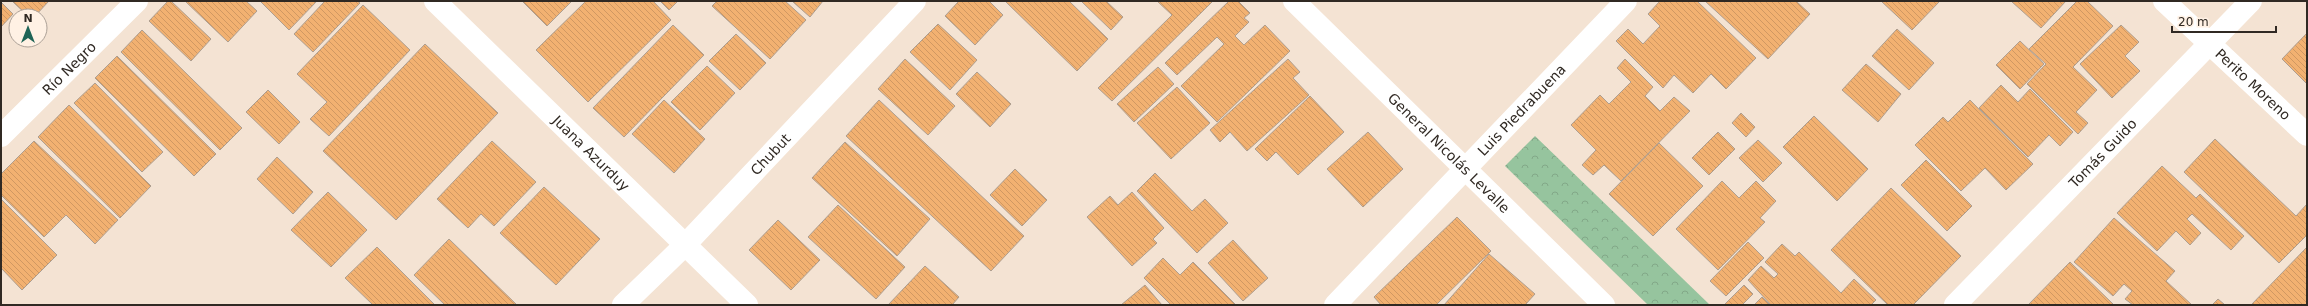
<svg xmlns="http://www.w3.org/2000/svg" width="2308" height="306" viewBox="0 0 2308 306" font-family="'DejaVu Sans',sans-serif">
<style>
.park{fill:url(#park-crowns)}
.building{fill:url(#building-back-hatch);stroke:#ae9e8f}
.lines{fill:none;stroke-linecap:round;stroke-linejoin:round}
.minor{stroke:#fff;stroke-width:22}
.tertiary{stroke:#fff;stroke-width:22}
.labels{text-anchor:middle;stroke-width:4;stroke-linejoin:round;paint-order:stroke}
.street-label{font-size:14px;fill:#302923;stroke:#fff1e4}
</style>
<defs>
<pattern id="park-crowns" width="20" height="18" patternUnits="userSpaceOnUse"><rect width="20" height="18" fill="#96c49e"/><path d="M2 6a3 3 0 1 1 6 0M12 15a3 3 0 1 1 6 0" fill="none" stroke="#82a888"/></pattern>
<pattern id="building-back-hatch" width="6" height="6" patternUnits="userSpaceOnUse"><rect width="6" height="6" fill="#f2b171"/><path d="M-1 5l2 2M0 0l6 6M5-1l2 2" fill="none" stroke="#d09862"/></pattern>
</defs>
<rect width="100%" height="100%" fill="#f4e3d3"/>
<path class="park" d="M1535,136L1710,305H1648L1505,166Z"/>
<path class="building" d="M12,1H49L35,16H28Z
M168,1H171L211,39L191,61L149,21Z
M185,1H246L257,11L228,42Z
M260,1H317L289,30Z
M325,1H357L360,3L313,52L294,34Z
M522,1H572L547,26Z
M586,1H653L671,20L588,102L536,50Z
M660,1H678L669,10Z
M717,1H785L806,20L770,59L712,6Z
M792,1H823L810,17Z
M959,1H989L1003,15L975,45L945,16Z
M1005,1H1069L1108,39L1077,71Z
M1081,1H1106L1123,17L1111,30Z
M1157,1H1213L1112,101L1098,88L1172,15Z
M1229,1H1238L1250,13L1244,18L1249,22L1235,36L1244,45L1265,25L1290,51L1217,122L1181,86L1224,44L1217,37L1177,75L1165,63Z
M1660,1H1697L1756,58L1726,89L1711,74L1693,93L1674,75L1663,88L1616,41L1628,29L1643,44L1660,26L1648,14Z
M1705,1H1796L1810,14L1768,59Z
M1881,1H1938L1939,2L1912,30Z
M2011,1H2066L2041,28Z
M2077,1H2087L2113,26L2073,67L2097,90L2076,112L2088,123L2078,134L2027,84L2046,64L2029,49Z
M1,2L13,14L1,27Z
M363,5L410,50L329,136L310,119L327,102L297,74Z
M938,24L977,60L950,90L910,52Z
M673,25L704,55L624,137L593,108Z
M2121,25L2139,42L2125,56L2140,71L2112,98L2080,64Z
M1897,29L1934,63L1909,90L1872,56Z
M142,30L242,128L220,150L121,52Z
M2307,33V84L2282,59Z
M736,34L766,63L740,90L709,61Z
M2020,41L2044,64L2020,89L1996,65Z
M425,44L498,113L396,220L323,151Z
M117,56L216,154L194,176L95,78Z
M905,59L955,106L928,135L878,89Z
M1288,59L1300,72L1293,78L1309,95L1247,151L1230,132L1220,142L1210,130Z
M1625,59L1653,87L1645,96L1660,111L1674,97L1690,111L1621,181L1604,165L1593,175L1582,165L1596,150L1571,125L1600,95L1609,104L1631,82L1617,68Z
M1866,64L1901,94L1878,122L1842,90Z
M707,66L735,93L700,130L671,102Z
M1158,67L1174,84L1134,122L1117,104Z
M977,72L1011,104L990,127L956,94Z
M95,83L163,152L142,172L74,103Z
M2001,85L2018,102L2030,89L2073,132L2060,146L2049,135L2028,157L1979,108Z
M1177,87L1210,123L1171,159L1137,123Z
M268,90L300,122L279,144L246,112Z
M1310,96L1344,132L1298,175L1276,152L1267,161L1255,149Z
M664,100L705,139L674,173L632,134Z
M879,100L1024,236L991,271L846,136Z
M1970,100L2033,164L2006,190L1985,168L1961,191L1915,145L1943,117L1948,122Z
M69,105L151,186L120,218L38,137Z
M1741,113L1755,127L1746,137L1732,123Z
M1814,116L1868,169L1837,201L1783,147Z
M1368,132L1403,169L1363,207L1327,169Z
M1718,132L1735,149L1709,175L1692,158Z
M2215,139L2296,216L2307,204V235L2279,263L2184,172Z
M1758,140L1782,163L1763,182L1739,158Z
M34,141L118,220L95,244L66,215L44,237L1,195V174Z
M492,141L536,182L494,226L481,214L468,228L437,199Z
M845,142L930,219L897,256L812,178Z
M1659,143L1703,186L1653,236L1609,194Z
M277,157L313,192L293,214L257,179Z
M1926,160L1972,206L1947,231L1901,185Z
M2162,166L2196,198L2200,194L2244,236L2231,250L2192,214L2187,219L2201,233L2190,245L2176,231L2157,251L2117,213Z
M1015,169L1047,200L1022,226L990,195Z
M1155,173L1192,211L1205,199L1228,223L1197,253L1137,191Z
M1722,181L1739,198L1756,181L1776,201L1760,218L1765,222L1718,270L1676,229Z
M544,187L600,239L556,285L500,233Z
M1891,188L1961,256L1913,305H1888L1831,250Z
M328,192L367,230L331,267L291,230Z
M1132,192L1164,228L1153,239L1157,243L1132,266L1087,217L1110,196L1118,205Z
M1,199L57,255L22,290L1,268Z
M838,205L905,267L876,299L808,237Z
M1457,217L1491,251L1436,305H1381L1374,297Z
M2114,218L2175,271L2166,281L2192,305H2133L2125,299L2132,291L2124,284L2113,296L2074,262Z
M778,220L820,260L791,290L749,250Z
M449,239L517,305H445L414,275Z
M1233,240L1268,278L1243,301L1208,263Z
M1748,242L1764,258L1726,296L1710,281Z
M1782,244L1795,256L1799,252L1841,293L1854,279L1876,300L1871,305H1771L1748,280L1761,266L1774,278L1778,274L1765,262Z
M377,247L435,305H373L345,278Z
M2307,247V305H2251Z
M1489,254L1535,294L1525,305H1444Z
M1163,258L1180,275L1193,262L1236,305H1171L1144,278Z
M2070,262L2114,305H2028Z
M925,266L959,297L952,305H888Z
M1145,285L1162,305H1121Z
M1744,285L1753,294L1742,305H1724Z
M1762,297L1770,305H1754Z
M2218,299L2225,305H2212Z"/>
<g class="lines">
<g class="minor">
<path id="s1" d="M435,1L747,305"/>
<path id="s2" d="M2164,1L2307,135"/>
<path id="s3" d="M1,136L137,1"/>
<path id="s4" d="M623,305L685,245L915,1"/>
<path id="s5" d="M1335,305L1626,1"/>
<path id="s6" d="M1955,305L2251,1"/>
</g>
<path class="tertiary" id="s7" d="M1294,1L1604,305"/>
</g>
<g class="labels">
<g class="street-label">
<text dy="5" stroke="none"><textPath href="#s3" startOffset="96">Río Negro</textPath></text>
<text dy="5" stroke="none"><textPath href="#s2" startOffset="122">Perito Moreno</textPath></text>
<text dy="5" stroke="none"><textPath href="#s5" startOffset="270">Luis Piedrabuena</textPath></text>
<text dy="5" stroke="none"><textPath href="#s7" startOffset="217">General Nicolás Levalle</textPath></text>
<text dy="5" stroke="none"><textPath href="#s1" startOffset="218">Juana Azurduy</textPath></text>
<text dy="5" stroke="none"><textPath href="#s6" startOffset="212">Tomás Guido</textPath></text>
<text dy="5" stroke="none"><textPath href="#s4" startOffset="211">Chubut</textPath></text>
</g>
</g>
<rect width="2308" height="306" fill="none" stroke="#302923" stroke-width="4"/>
<g transform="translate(28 28)"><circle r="19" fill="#fff1e4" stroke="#aca197"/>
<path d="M0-3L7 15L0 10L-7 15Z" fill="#1f6456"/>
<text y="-6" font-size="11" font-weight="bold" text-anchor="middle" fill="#302923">N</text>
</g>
<path d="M2172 26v6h104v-6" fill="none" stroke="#302923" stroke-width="2"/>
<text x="2178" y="26" font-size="12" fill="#302923" stroke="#fff1e4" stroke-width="3" paint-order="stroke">20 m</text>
</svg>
